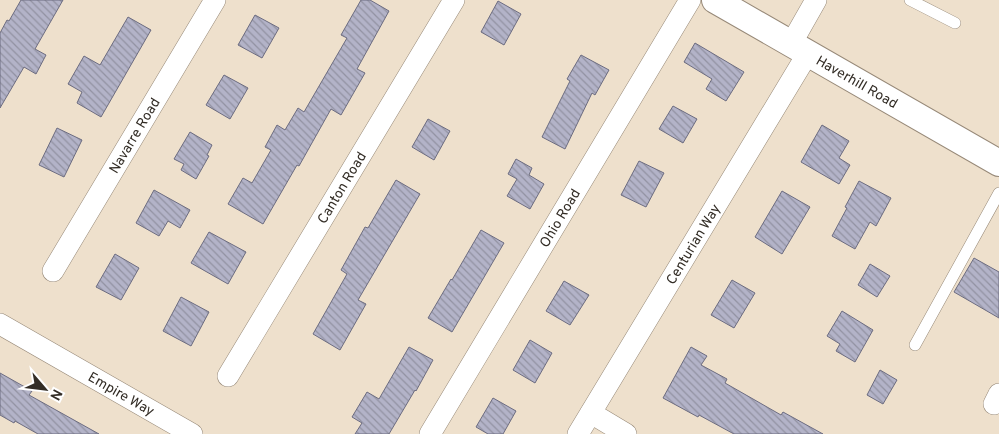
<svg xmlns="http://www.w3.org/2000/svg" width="999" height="434" viewBox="0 0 999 434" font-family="Overpass,sans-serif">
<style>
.building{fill:url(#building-back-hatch);stroke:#6c6c80}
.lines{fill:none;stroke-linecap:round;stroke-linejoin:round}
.service-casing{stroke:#978978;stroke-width:12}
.minor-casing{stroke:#978978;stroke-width:22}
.tertiary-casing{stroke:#978978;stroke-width:28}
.service{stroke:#fff;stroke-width:11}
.minor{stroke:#fff;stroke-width:21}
.tertiary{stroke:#fff;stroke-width:26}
.labels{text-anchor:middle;stroke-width:4;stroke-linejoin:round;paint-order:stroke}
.street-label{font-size:14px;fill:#332d26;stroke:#fff}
</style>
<defs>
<pattern id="building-back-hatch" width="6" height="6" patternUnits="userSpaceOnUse" patternTransform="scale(1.25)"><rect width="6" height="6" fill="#b3b3c8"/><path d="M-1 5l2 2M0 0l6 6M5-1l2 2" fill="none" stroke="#9292a2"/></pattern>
</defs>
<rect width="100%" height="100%" fill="#eee0cc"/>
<path class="building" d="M21,0H63L35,49L46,55L36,74L24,67L0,108V33L7,20L9,21Z
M361,0H370L389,11L357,69L365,73L341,115L331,109L299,166L297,165L263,224L228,204L243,178L252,183L271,150L265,147L277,125L285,130L298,108L304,112L347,38L341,35Z
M498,1L521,14L504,45L481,32Z
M255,15L279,28L262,58L238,45Z
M128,17L151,30L101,117L77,103L82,92L68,84L84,56L100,65Z
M695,43L744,72L726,101L706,89L712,79L684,62Z
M581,55L609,70L595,95L592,93L565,149L542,137L570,81L567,79Z
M224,75L248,88L230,119L206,105Z
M673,106L697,119L683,143L659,129Z
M428,119L450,131L434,160L412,147Z
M822,125L849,141L839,158L850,165L839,184L801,162Z
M57,128L82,140L64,177L39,165Z
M190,132L212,145L207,155L209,156L196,179L181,170L184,164L174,159Z
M516,159L532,168L529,175L544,184L530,209L507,196L517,179L508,174Z
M639,161L664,173L646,207L621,195Z
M396,180L420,194L358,300L366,304L340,350L313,334L347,274L341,270L365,227L368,228Z
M859,181L891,198L876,226L870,222L855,249L832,236L847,208L845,207Z
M154,190L190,210L180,228L168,221L159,236L136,223Z
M782,191L810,207L782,254L755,237Z
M481,230L504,243L452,332L428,318L451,279L452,280Z
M209,232L246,252L228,284L191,263Z
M115,254L139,268L121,300L96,287Z
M974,258L999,272V318L954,292Z
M870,264L890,276L877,297L858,285Z
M732,280L755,293L734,328L711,315Z
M564,281L589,295L570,325L546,311Z
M181,297L209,312L191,346L163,331Z
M842,311L873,330L855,362L836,351L840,344L827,336Z
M530,340L552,353L535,383L513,370Z
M409,347L433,360L416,391L415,390L389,434H355L362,423L352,417L367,392L379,399Z
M691,347L707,356L701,365L727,379L725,383L781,415L783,412L823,434H734L699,415L698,417L663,398Z
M880,370L897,380L883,404L867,395Z
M0,373L32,391L29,395L99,434H38L15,421L14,423L0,415Z
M493,398L516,411L503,434H488L476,427Z"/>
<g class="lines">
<g class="service-casing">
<path id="service" d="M910,0L955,23
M915,345L999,193"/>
</g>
<g class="minor-casing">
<g id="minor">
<path d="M791,44L816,0"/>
<path id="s1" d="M53,271L215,0"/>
<path id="s2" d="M0,324L192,434"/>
<path id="s3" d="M228,376L454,0"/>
<path d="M994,404L999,394"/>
<path d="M591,413L626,434"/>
<path id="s4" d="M430,434L690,0"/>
<path id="s5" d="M578,434L808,53"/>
</g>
</g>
<g class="tertiary-casing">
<g id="tertiary">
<path id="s6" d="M715,0L999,163"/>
</g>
</g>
<use href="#service" class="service"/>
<use href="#minor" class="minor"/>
<use href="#tertiary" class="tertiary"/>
</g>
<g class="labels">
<g class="street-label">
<text dy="5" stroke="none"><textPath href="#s6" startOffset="164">Haverhill Road</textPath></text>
<text dy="5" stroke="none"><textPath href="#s1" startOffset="158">Navarre Road</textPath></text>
<text dy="5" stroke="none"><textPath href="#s3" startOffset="220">Canton Road</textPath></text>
<text dy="5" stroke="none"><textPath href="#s4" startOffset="252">Ohio Road</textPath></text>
<text dy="5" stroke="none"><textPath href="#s5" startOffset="222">Centurian Way</textPath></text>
<text dy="5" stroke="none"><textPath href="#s2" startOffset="140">Empire Way</textPath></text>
</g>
</g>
<g transform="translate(45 389) rotate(118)" stroke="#ffffff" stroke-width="4" paint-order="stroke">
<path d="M0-4L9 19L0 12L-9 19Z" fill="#332d26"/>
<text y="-8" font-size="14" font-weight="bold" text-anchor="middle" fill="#332d26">N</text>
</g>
</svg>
